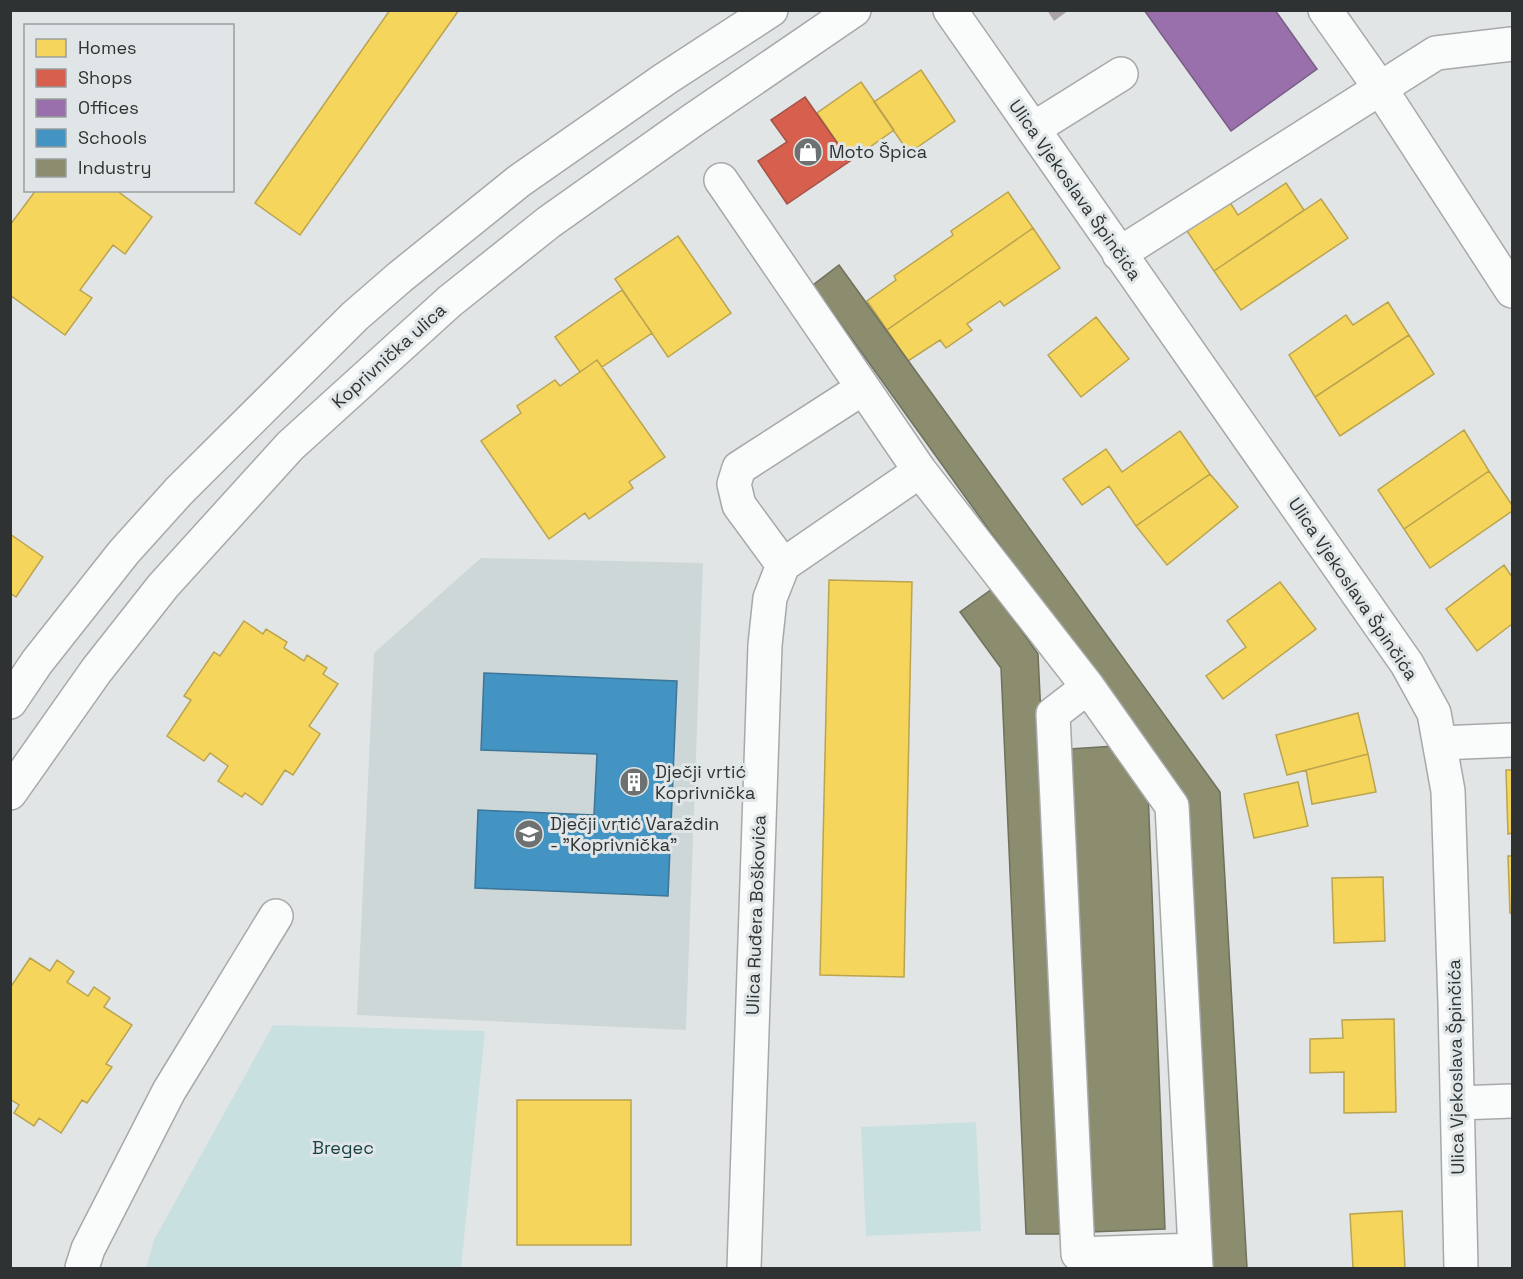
<svg xmlns="http://www.w3.org/2000/svg" width="1523" height="1279" viewBox="0 0 1523 1279" font-family="'Space Grotesk',sans-serif">
<style>
.built{fill:#cdd7d8}
.green{fill:#c9e0e1}
.homes{fill:#f6d55c;stroke:#baa44f;stroke-width:1.5}
.shops{fill:#d6604d;stroke:#a45245;stroke-width:1.5}
.offices{fill:#9970ab;stroke:#795d87;stroke-width:1.5}
.schools{fill:#4393c3;stroke:#3d7698;stroke-width:1.5}
.industry{fill:#8c8c6e;stroke:#70715c;stroke-width:1.5}
.building{fill:#aba5a8}
.lines{fill:none;stroke-linecap:round;stroke-linejoin:round}
.minor-casing{stroke:#a6a9aa;stroke-width:36}
.major-casing{stroke:#a6a9aa;stroke-width:36}
.minor{stroke:#fafbfb;stroke-width:33}
.major{stroke:#fafbfb;stroke-width:33}
.labels{text-anchor:middle;stroke-width:6;stroke-linejoin:round;paint-order:stroke}
.poi-label{font-size:18px;fill:#2f3232;stroke:#e0e6e7;text-anchor:start}
.street-label{font-size:18px;fill:#2f3232;stroke:#e0e6e7}
.park-label{font-size:18px;fill:#174245;stroke:#e0e6e7}
</style>
<rect width="100%" height="100%" fill="#e1e5e6"/>
<path class="built" d="M481,558L703,563L686,1030L357,1015L374,653Z"/>
<path class="green" d="M273,1025L485,1031L461,1268H146L154,1240Z
M976,1122L981,1231L866,1236L861,1127Z"/>
<path class="homes" d="M390,10H459L300,235L255,203Z
M921,70L955,121L909,153L874,102Z
M861,82L894,130L850,161L817,113Z
M1286,183L1304,210L1214,271L1181,222L1224,193L1238,215Z
M36,190H116L152,217L125,254L113,245L80,290L92,298L65,335L10,295V225Z
M1008,192L1033,228L887,330L867,301L896,280L894,276L953,235L951,231Z
M1321,199L1348,238L1241,310L1214,271Z
M1033,228L1060,268L1004,306L1000,301L967,324L972,330L946,348L940,340L908,361L887,330Z
M678,236L731,313L668,357L615,279Z
M622,290L652,333L602,367L597,360L580,372L555,337Z
M1388,302L1409,335L1315,397L1289,355L1346,315L1353,325Z
M1096,317L1129,359L1081,397L1048,355Z
M1409,335L1434,374L1340,436L1315,397Z
M597,360L665,457L629,482L633,488L589,519L585,513L549,539L481,441L521,413L517,406L555,380L560,386Z
M1464,430L1489,471L1404,529L1378,490Z
M1180,431L1210,474L1136,526L1109,486L1082,505L1063,479L1106,449L1122,472Z
M1489,471L1512,505V511L1430,568L1404,529Z
M1210,474L1238,507L1167,565L1136,526Z
M10,534L43,557L16,597L10,593Z
M1504,565L1512,577V624L1477,651L1446,609Z
M829,580L912,582L904,977L820,975Z
M1280,582L1316,629L1223,699L1206,676L1246,647L1227,621Z
M244,621L263,634L266,629L287,642L284,648L304,661L307,655L327,668L323,674L338,684L309,726L320,734L293,775L285,770L262,805L245,793L242,797L218,781L228,766L210,753L204,761L167,736L191,700L184,696L214,652L220,656Z
M1358,713L1368,754L1287,775L1276,735Z
M1368,754L1376,792L1312,804L1306,770Z
M1506,770H1512V833L1508,834Z
M1298,782L1308,826L1254,838L1244,794Z
M1508,856H1512V913H1510Z
M1383,877L1385,941L1334,943L1332,878Z
M30,958L50,971L57,960L74,972L67,982L88,996L94,987L110,998L104,1007L132,1025L106,1064L112,1067L87,1103L82,1100L61,1133L39,1118L34,1126L14,1113L19,1105L10,1099V988Z
M1394,1019L1396,1112L1344,1113V1072L1310,1073V1039L1343,1038L1342,1020Z
M517,1100H631V1245H517Z
M1402,1211L1405,1268H1353L1350,1214Z"/>
<path class="shops" d="M805,97L850,161L787,204L758,161L787,142L771,120Z"/>
<path class="offices" d="M1144,10H1275L1317,69L1231,131Z"/>
<path class="schools" d="M484,673L677,681L668,896L475,888L478,810L594,815L597,754L481,750Z"/>
<path class="industry" d="M839,265L1220,792L1247,1268H1208L1188,807L813,285Z
M992,589L1038,654L1066,1234H1026L1001,668L960,612Z
M1115,746L1148,790L1165,1229L1091,1232L1070,749Z"/>
<path class="building" d="M1047,10H1069L1054,21Z"/>
<g class="lines">
<g class="minor-casing">
<path id="minor" d="M950,10L1407,664L1434,713L1448,791L1455,1003L1461,1268
M1325,10L1380,88L1512,291
M1033,129L1121,74
M721,180L920,471L1088,687L1172,806L1196,1268
M1119,254L1436,53L1512,44
M783,565L739,505L734,484L739,468L863,388
M783,565L920,471
M1088,687L1053,714L1078,1254L1195,1250
M1440,743L1512,740
M1458,1103L1512,1101
M82,1268L88,1249L169,1091L276,916
M744,1268L765,645L770,598L783,565"/>
</g>
<g class="major-casing">
<path id="major" d="M10,702L37,662L124,552L179,491L355,316L400,277L519,181L665,79L771,10
M10,793L96,671L163,586L290,446L450,301L549,222L693,120L854,10"/>
</g>
<use href="#minor" class="minor"/>
<use href="#major" class="major"/>
</g>
<defs>
<g id="shop-disc" transform="scale(1.5)"><circle r="9.5" fill="#6d7171" stroke="#e0e6e7"/><path d="M-5-2.5h2.3a2.7 3.5 0 0 1 5.4 0H5L5.5 6h-11ZM-1.5-2.5h3a1.5 2.3 0 0 0-3 0Z" fill="#fff"/></g>
<g id="building-disc" transform="scale(1.5)"><circle r="9.5" fill="#6d7171" stroke="#e0e6e7"/><path d="M-4-6H4V6H1V3H-1V6H-4ZM-2.5-4.3h1.7v1.8h-1.7ZM.8-4.3h1.7v1.8H.8ZM-2.5-1h1.7V.8h-1.7ZM.8-1h1.7V.8H.8Z" fill="#fff"/></g>
<g id="school-disc" transform="scale(1.5)"><circle r="9.5" fill="#6d7171" stroke="#e0e6e7"/><path d="M0-5L7-2L0 1L-7-2ZM-4 1L0 2.5L4 1V4Q0 6-4 4Z" fill="#fff"/></g>
</defs>
<g fill-rule="evenodd">
<use href="#shop-disc" x="808" y="152"/>
<use href="#building-disc" x="634" y="782"/>
<use href="#school-disc" x="529" y="834"/>
</g>
<g class="labels">
<g class="poi-label">
<text x="829" y="158">Moto Špica</text>
<text x="655" y="778">Dječji vrtić<tspan x="655" dy="21">Koprivnička</tspan></text>
<text x="550" y="830">Dječji vrtić Varaždin<tspan x="550" dy="21">- "Koprivnička"</tspan></text>
</g>
<g class="street-label">
<text transform="translate(1075 190) rotate(55)" y="6">Ulica Vjekoslava Špinčića</text>
<text transform="translate(389 356) rotate(-42)" y="6">Koprivnička ulica</text>
<text transform="translate(1353 589) rotate(56)" y="6">Ulica Vjekoslava Špinčića</text>
<text transform="translate(756 915) rotate(-88)" y="6">Ulica Ruđera Boškovića</text>
<text transform="translate(1456 1067) rotate(-91)" y="6">Ulica Vjekoslava Špinčića</text>
</g>
<g class="park-label">
<text x="343" y="1154">Bregec</text>
</g>
</g>
<rect width="1523" height="1279" fill="none" stroke="#2f3232" stroke-width="24"/>
<rect x="24" y="24" width="210" height="168" fill="#e0e6e7" stroke="#999e9f" stroke-width="1.5"/>
<rect x="36" y="39" width="30" height="18" fill="#f6d55c" stroke="#999e9f" stroke-width="1.5"/>
<text x="78" y="54" font-size="18" fill="#2f3232">Homes</text>
<rect x="36" y="69" width="30" height="18" fill="#d6604d" stroke="#999e9f" stroke-width="1.5"/>
<text x="78" y="84" font-size="18" fill="#2f3232">Shops</text>
<rect x="36" y="99" width="30" height="18" fill="#9970ab" stroke="#999e9f" stroke-width="1.5"/>
<text x="78" y="114" font-size="18" fill="#2f3232">Offices</text>
<rect x="36" y="129" width="30" height="18" fill="#4393c3" stroke="#999e9f" stroke-width="1.5"/>
<text x="78" y="144" font-size="18" fill="#2f3232">Schools</text>
<rect x="36" y="159" width="30" height="18" fill="#8c8c6e" stroke="#999e9f" stroke-width="1.5"/>
<text x="78" y="174" font-size="18" fill="#2f3232">Industry</text>
</svg>
